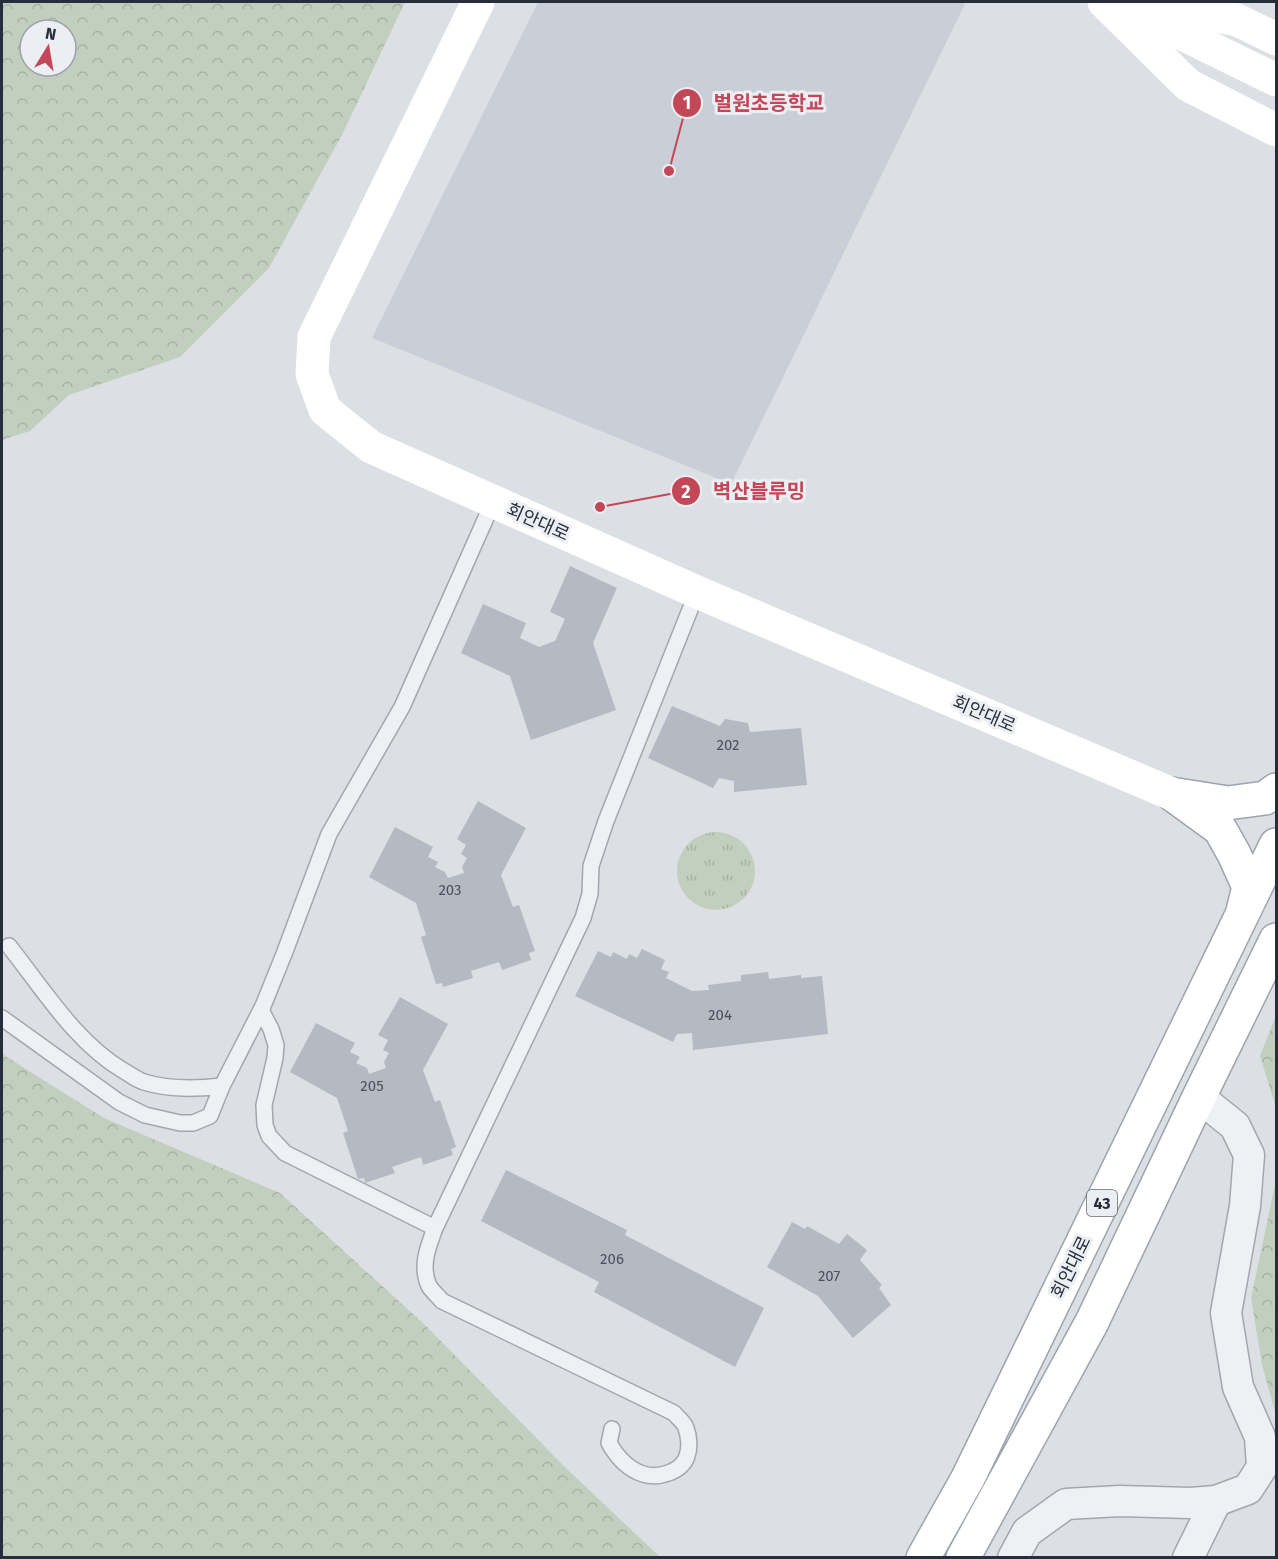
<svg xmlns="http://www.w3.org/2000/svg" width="1278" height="1559" viewBox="0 0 1278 1559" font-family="'Fira Sans','Noto Sans KR',sans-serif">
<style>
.built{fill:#cacfd7}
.forest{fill:url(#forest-crowns);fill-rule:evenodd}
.park{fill:url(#park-tufts)}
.building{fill:#b4b9c2}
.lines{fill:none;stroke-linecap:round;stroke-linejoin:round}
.lane-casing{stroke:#a2a7af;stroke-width:18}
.street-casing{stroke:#a2a7af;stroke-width:33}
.primary-casing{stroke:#9ca4b0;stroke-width:36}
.lane{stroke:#eff0f4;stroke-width:15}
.street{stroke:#eff0f4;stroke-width:30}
.secondary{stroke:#fff;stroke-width:33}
.primary{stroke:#fff;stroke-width:33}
.labels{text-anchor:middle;stroke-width:6;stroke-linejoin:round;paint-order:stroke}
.number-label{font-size:15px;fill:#4a515d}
.shield{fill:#ebeef3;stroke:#626872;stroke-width:1.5}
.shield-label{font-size:16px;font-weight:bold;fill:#272e3b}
.street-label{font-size:18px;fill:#272e3b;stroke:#ebeef3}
.leader{fill:none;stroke:#c44758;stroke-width:2}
.callout-dot{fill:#c44758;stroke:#ebeef3;stroke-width:2}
.mark-label{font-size:18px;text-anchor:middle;font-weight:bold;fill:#fff}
.callout-label{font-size:20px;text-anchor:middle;font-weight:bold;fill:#c44758;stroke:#ebeef3;stroke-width:6;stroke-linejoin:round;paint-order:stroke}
</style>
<defs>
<pattern id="forest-crowns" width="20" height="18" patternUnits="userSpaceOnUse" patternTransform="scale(1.5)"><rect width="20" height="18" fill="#c2cfbe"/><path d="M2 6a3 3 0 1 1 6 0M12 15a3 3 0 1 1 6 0" fill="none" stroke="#a7b2a4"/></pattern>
<pattern id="park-tufts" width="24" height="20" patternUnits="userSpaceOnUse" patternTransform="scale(1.5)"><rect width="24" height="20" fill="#c2cfbe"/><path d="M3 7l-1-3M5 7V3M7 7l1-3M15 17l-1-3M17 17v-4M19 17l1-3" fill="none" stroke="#a7b2a4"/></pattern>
</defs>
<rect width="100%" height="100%" fill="#dce0e5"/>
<path class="built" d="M538,2H959L965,4L731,484L372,338Z"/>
<path class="forest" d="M2,2H405L342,135L269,268L180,357L69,395L30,431L2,440ZM30,30H66V66H30Z
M1276,1015V1108L1260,1056Z
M2,1054L104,1118L280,1193L425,1325L568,1470L660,1557H2Z
M1276,1180V1416L1262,1365L1251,1298Z"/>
<path class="park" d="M677 871a39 39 0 1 1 78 0a39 39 0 1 1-78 0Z"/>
<path class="building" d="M570,566L617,588L593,643L616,710L531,740L510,676L461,653L483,604L526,623L520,638L539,647L555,641L565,619L550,612Z
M672,706L720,726L725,719L748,723L750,732L801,728L807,785L734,792V781L719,778L713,788L648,758Z
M478,801L526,828L501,875L513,907L519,905L535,951L529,953L531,960L502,970L499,962L471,971L473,978L443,987L442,983L436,984L421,937L426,935L416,903L369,877L395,827L433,847L428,857L438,862L435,867L445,872L448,878L464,873L462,867L467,858L461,854L466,845L457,839Z
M642,949L665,960L661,969L669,972L666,978L692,991L709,990L708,985L741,981V975L768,972L769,979L801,975V978L822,976L828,1034L693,1050L692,1033L677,1034L673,1042L575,996L598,951L611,957L613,952L627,959L629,954L637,958Z
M400,997L448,1024L423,1070L435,1102L440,1100L456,1147L451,1149L453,1155L423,1165L421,1157L392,1167L395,1173L365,1183L364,1178L358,1179L343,1133L348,1131L337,1098L290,1072L316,1023L355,1043L350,1052L360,1057L356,1063L367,1068L369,1074L386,1068L384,1062L389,1053L383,1050L388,1040L378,1035Z
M506,1170L627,1230L625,1235L764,1308L735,1367L594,1292L599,1282L481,1221Z
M792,1222L805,1229L807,1226L839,1244L847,1234L867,1250L860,1260L882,1285L879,1288L891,1305L853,1338L818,1296L767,1267Z"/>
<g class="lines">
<g class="lane-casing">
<path id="lane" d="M261,1010L271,1029L276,1045L275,1058L264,1105L265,1125L269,1136L285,1153L435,1228
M2,1018L119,1102L145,1115L180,1123H193L210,1116L222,1086C196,1089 170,1090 144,1082C137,1080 131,1075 124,1071C76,1043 43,989 9,946
M222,1086L263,1006L284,954L329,834L402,707L493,502
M612,1429L609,1443C617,1457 627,1469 643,1474C658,1479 682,1472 687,1456C690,1448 689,1436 686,1428C684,1422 678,1418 674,1413L442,1301C438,1296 432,1291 429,1286C420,1266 428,1247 435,1228L583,918L590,894L591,866L606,821L697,592"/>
</g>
<g class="street-casing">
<path id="street" d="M1013,1558L1027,1532L1066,1504L1120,1501L1190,1503L1216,1501L1248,1489L1262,1467L1260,1437L1238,1387L1226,1313L1245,1206L1249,1155L1235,1126L1199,1097
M1188,1558L1216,1501"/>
</g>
<g class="primary-casing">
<path id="primary" d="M1172,794L1220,829L1234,854L1249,887L1243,911
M1177,795L1228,803L1265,798L1276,790
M923,1558L968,1478L1276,845
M963,1558L1092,1322L1199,1097L1276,940"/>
</g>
<use href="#lane" class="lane"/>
<use href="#street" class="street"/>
<path class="secondary" d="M478,2L314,337L312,374L325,410L371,447L697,592L1172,794
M1104,2L1188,85L1276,130
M1117,2L1276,80
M1151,2L1237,20L1276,39"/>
<use href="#primary" class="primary"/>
</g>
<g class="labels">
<g class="number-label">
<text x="728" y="750">202</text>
<text x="450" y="895">203</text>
<text x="720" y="1020">204</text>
<text x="372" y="1091">205</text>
<text x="612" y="1264">206</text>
<text x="829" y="1281">207</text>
</g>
<rect class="shield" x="1087" y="1190" width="30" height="26" rx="4.5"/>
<g class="shield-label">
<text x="1102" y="1209">43</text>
</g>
<g class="street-label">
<text transform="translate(538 522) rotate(24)" y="6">회안대로</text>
<text transform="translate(984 714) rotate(23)" y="6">회안대로</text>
<text transform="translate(1071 1267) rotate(-64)" y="6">회안대로</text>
</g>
</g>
<path class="leader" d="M669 171L687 103M600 507L686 491"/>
<g class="callout-dot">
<circle cx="669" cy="171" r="6"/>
<circle cx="600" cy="507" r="6"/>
<circle cx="687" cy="103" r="15"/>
<circle cx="686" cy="491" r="15"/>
</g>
<g class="mark-label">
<text x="687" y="109">1</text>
<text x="686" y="498">2</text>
</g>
<g class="callout-label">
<text x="769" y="110">벌원초등학교</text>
<text x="759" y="498">벽산블루밍</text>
</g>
<rect width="1278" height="1559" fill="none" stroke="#272e3b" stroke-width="6"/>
<g transform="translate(48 48) rotate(11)"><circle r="28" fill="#ebeef3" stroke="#9da1a9" stroke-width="1.5"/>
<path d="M0-4.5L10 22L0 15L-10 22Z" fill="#c44758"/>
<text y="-9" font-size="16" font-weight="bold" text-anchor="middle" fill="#272e3b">N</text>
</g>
</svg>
